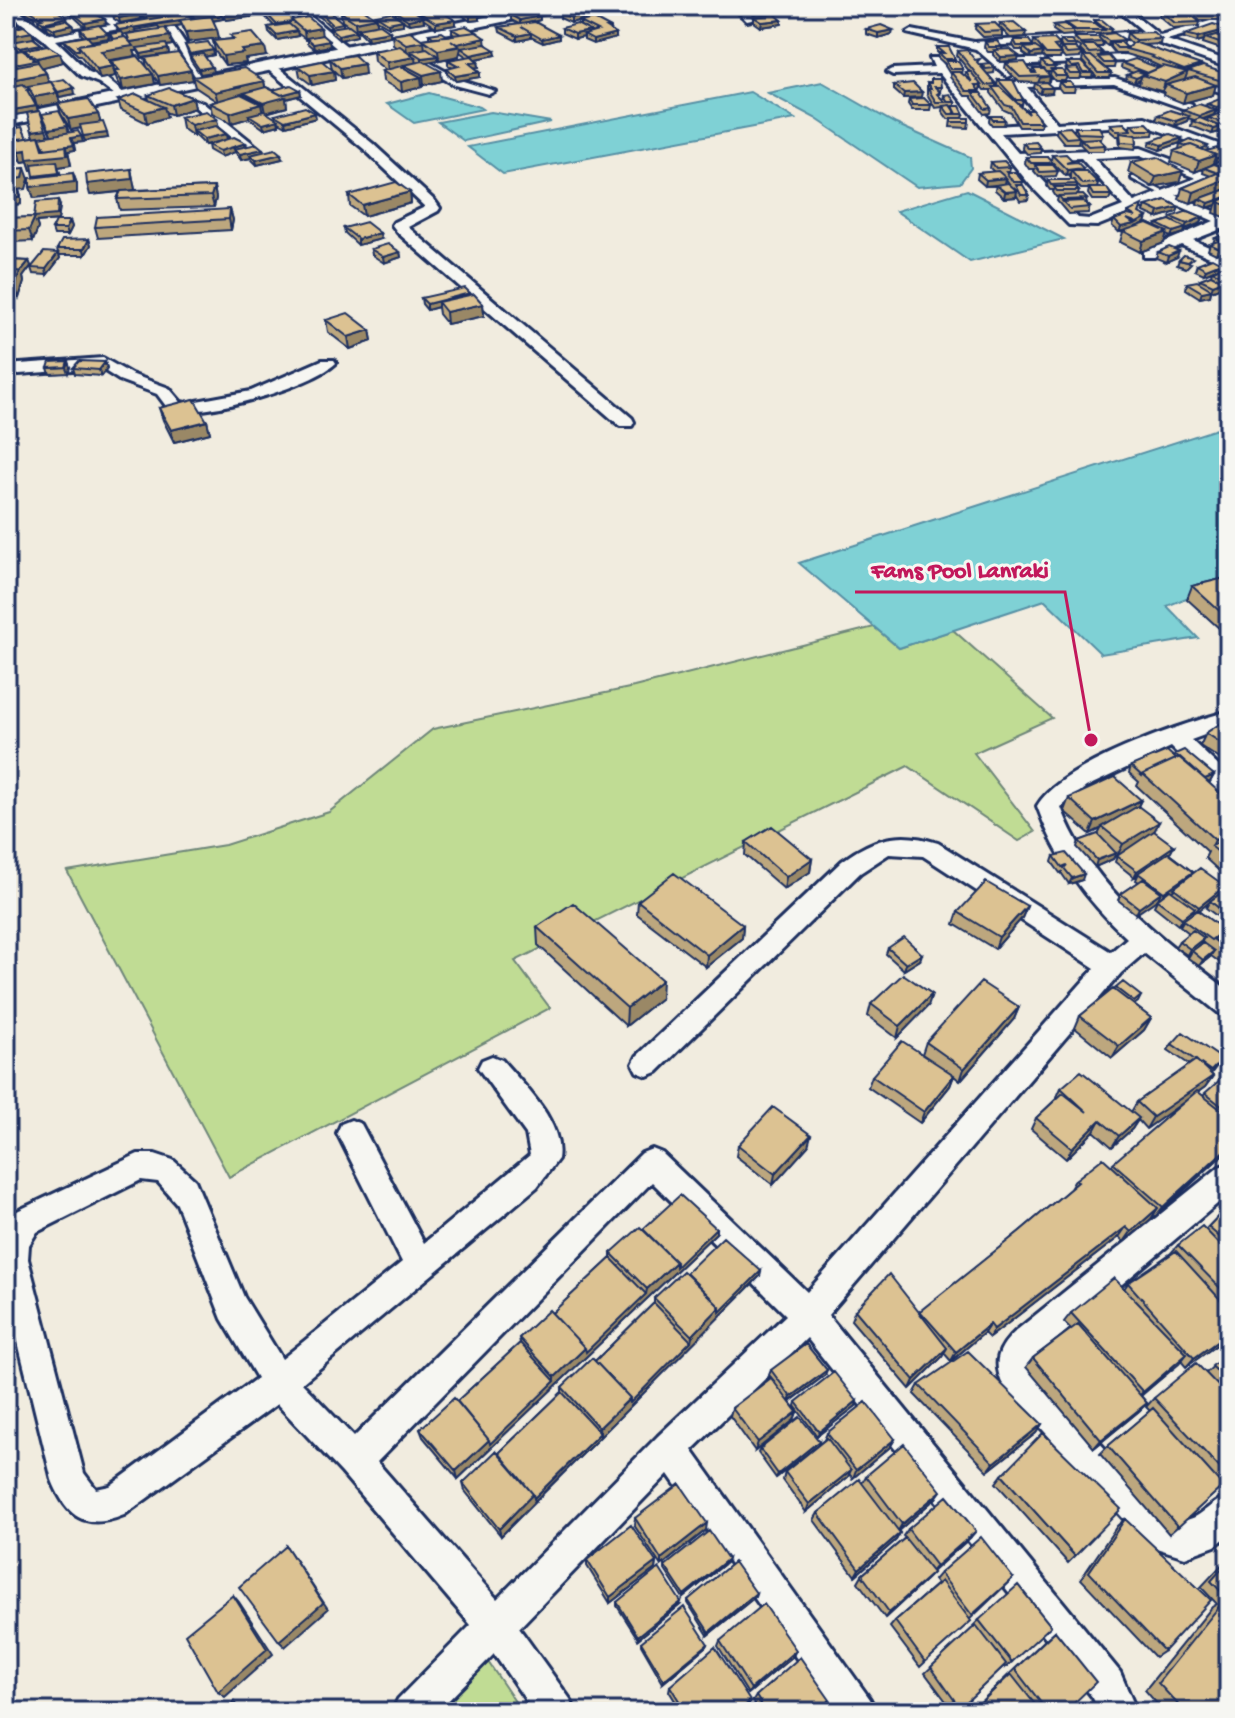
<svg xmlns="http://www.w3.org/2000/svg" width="1235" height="1718" viewBox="0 0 1235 1718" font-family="'Gochi Hand',sans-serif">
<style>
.green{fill:#c0dc94;stroke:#6e8679;stroke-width:2}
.water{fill:#7fd1d5;stroke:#5790a5;stroke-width:2}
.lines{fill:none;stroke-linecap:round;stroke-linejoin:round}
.lane-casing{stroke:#1b2f5e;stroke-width:6}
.street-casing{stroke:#1b2f5e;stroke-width:6}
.secondary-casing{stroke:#1b2f5e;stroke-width:6}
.lane{fill:#f6f6f2;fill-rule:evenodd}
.street{fill:#f6f6f2;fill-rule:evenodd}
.secondary{fill:#f6f6f2;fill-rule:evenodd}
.wall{fill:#bda77e;stroke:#1b2f5e;stroke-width:2;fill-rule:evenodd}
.shaded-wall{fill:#9a8866;stroke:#1b2f5e;stroke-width:2}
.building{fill:#dcc292;stroke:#1b2f5e;stroke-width:2}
.leader{fill:none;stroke:#c2185b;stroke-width:3}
.callout-dot{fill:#c2185b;stroke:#f6f6f2;stroke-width:3}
.callout-label{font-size:24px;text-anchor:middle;font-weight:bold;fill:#c2185b;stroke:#f6f6f2;stroke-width:6;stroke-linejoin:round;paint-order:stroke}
</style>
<rect width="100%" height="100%" fill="#f1ecdf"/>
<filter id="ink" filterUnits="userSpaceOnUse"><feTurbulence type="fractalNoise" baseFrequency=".0125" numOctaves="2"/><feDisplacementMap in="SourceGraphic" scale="16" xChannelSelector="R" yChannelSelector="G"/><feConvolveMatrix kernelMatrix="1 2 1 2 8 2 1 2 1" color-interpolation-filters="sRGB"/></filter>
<g filter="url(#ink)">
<path class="green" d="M874,627L899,648L953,630L1052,718L974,753L1035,832L1019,841L908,766L515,961L550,1008L229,1177L67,871L225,845L329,812L433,729L634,687Z
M482,1653L522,1712H424Z"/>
<path class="water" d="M822,82L896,124L970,157L971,168L960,183L917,187L815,118L768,93Z
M750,92L795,119L503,174L468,147Z
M429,93L480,107L483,109L414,123L387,104Z
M491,112L551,122L464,141L438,122Z
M967,190L1064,239L970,262L896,211Z
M1229,425V580L1167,606L1198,638L1101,654L1045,600L899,648L799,563Z"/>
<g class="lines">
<g class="lane-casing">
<path id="lane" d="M1132,177H1136L1170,195L1165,196L1132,179Z"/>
</g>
<g class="street-casing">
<path id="street" d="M6,6H12L50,34L111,25L86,6H98L122,23L223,7L228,10L56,40L89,72L107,79L126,95V99L122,100L99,83L81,76L44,40L6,11Z
M287,6H298L349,48V52H341Z
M732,6H743L756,19L747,21Z
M1113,6H1124L1160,35L1194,26L1172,6H1183L1203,23L1229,16V22L1167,40L1229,61V68L1157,43L1150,37L986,46L999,60L1127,55L1229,89V95L1126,61L1006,66L1014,74L1008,77L976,49L907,33L912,30L974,42L1143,31Z
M167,28H175L209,80L207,82H199L166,30Z
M381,40H389L463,81L495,91L489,94L455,85L381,44Z
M930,58H938L995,126L1045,123L1012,84L1018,81L1115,78L1192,104V108L1188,110L1114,84L1027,87L1057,123L1145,117L1229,148V156L1144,125L1001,133L1018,153L1141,148L1229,181V190L1207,182L1176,195L1229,217V226L1193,240L1229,256V265L1181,245L1154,257H1144V251L1214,221L1164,199L1097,226L1069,225L1031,186L939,73L893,75L887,72L893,69L934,67ZM1140,156L1196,178L1134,202L1094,158ZM1081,158L1123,206L1090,219L1078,218L1024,160Z
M266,64H274L372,143L435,201L440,208L438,211L408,227L632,418L634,422L632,426H620L398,233L392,225L394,222L425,207L364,149L266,68Z
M166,90L203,103L254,144L244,147L195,107L162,95L160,93Z
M103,358L131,374L169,388L181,402L186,403L251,391L322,360H334L336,363C311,387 203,418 169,410L157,394L119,380L100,368L6,375V365Z
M1229,711V726L1191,740L1229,776V798L1221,796L1171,747L1086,787L1061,807C1092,890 1162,938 1229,991V1017L1220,1014L1144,953L1121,973L828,1315L1120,1672L1137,1712H1099L1093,1698L807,1338L692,1450L870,1699L876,1712H834L668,1474L519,1628L570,1699L576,1712H534L494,1654L437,1712H392L398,1699L471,1625L342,1473L277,1404L124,1515C85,1531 67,1517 52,1480L6,1293V1227L15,1212L138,1154H155L173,1160L195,1180L244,1297L282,1359L402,1262L337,1133L341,1124L351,1120L361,1124L424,1243L530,1155L526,1134L478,1068L482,1060L492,1056L502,1060C524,1086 564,1122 558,1159L537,1187L302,1383L354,1437L642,1153L652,1149L662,1153L807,1292L1095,968L923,856L889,854L860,873L657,1072L647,1076L637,1072L633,1064L637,1056L842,861C874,837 901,831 938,843L1111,952L1127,938C1086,900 1056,859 1037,806C1061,764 1182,724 1229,711ZM141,1180L158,1182L177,1204L222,1319L257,1378L110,1486L96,1489L84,1473L28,1259L29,1245L37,1232ZM652,1182L786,1315L658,1436L497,1599L377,1462Z
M1229,1163V1194L1027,1364L1166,1515C1193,1532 1205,1504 1229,1495V1535L1215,1546L1185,1557L1153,1547L1142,1539L1004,1387C992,1363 997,1348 1017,1330L1219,1167Z"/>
</g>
<g class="secondary-casing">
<path id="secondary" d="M538,6H566L559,10L6,126V116Z"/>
</g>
<use href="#lane" class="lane"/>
<use href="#street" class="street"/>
<use href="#secondary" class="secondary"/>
</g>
<path class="wall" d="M23,6H83V8L105,19L106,24L86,28L70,13L69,14L60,8L61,11L58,12L73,25L75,30L56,34L48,29L47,27H45L39,24L38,19L26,12Z
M104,6H128L139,14L141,19L120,23L114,19L113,14Z
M133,6H158L167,16L192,18L191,14L219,11L218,8L203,10L199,6H256L258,16L226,20L223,17V19L213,21L219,38L188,42L182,25L165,28L172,45L167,46L169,54L142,58L138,51H134L136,56L108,60L113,66L115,76L100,79L80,55H78L66,44L64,40L83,36L81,34L80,29L108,34L109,38L91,41L93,43L112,40L110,34L119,32L115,25L147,20L142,16V11ZM123,34H127L129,41L124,37Z
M173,6H199L200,10L184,13Z
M259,6L293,19L322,35L330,46L314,49L307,43V40L297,33L298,36L277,40L269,32L268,27L274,26L260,11Z
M441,6H518L498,10L495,8L478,12L472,8V11L479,20L470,21L461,14L454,15Z
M570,6H627L623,7V11L610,15L600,12V14L571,23L560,18V13L575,9L570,7Z
M705,6H736L735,10L722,14L714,11V7L709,8Z
M1150,6H1176L1186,15L1200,22L1199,26L1173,28L1159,16L1160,13L1154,8V7Z
M1187,6H1210L1211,10H1216L1211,6H1229V11H1218L1222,15L1220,20H1200L1194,14L1195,13Z
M411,7L455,25L436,28L423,19L424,22L409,24L403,21V25L389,27L377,20L376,15H396L395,11L411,9Z
M318,10L343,23V26L348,25L342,21L341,12L376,18L377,25L390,31V36L368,40L359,31L357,32V36L339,40L331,33L330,28H332L318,15Z
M6,12L11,16L13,21L20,27L32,32L35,39L63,62L42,67L46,73L49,82L75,94L59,97L57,95L60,103L37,107L30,95L36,106L48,136L51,135L42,114L83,142L73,143L75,150L68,151L71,165L58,167L61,175L73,173L77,184V193L34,198L30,187L35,178L33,170H31L28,161L22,162L11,129L27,138L34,137L27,113L15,115L6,100V53L18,50L13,46L6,48Z
M511,15L540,20L529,23L559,35V39L543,43L531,37V38L517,41L500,32L499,27L519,24L511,20Z
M754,17L782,24L761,27L754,22Z
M1229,19V27L1223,25L1224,20Z
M1094,20L1112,28L1111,33L1075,35L1073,33V35L1062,36L1053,30L1054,25L1066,24V23H1094Z
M580,22L611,28V31L616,38L593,44L584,40V37L575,39L562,33V28L580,26Z
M1000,23L1026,32L1025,37L1010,38L1002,30V36L983,37L975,29L976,24L999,27Z
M452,29L486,44L496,55L475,59L478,62L479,67L475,68L480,72V77L456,81L447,74V69L453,68L448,65V60L467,57L461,53H459V56L426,63L442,81L424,85L422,84V87L402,92L383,81L382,71L386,70L374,61L373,51L397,47L393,44L392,34L422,39L429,38V34L454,35L452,33Z
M866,29L892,34L878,38L866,34Z
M1228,32L1221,49L1203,43L1204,40L1197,42L1184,38L1185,34Z
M1127,33L1161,39L1160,44L1143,45L1222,76L1229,74V89L1216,85L1213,95L1183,103L1163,95L1164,92L1139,85L1140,80L1134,83L1126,80L1127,75L1133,73L1121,68L1122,63L1159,68L1161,67L1150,62V61L1125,54V53H1115L1110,47V46H1108L1103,43L1102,47H1096L1102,52L1100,56L1115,63L1114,68H1105L1111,73L1110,78H1097L1093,73L1092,78H1082L1081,76L1080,79H1069L1067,76L1065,81H1055L1050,75L1051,72H1047L1050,76L1049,82H1046L1052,93L1040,94L1034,88L1035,83H1036L1019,82L1005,68L1006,63L1032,73L1033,69H1042L1040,66L1041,61L1055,67L1054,70L1065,73L1066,69H1068L1066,67L1067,62L1090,70L1082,61L1083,56H1086L1080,50L1081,48L1076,45L1075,48L1081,53L1080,58L1065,59L1061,54L1060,59H1045L1042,56V57L1030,58L1023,53V50H1016L1013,45L1014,40L1033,46L1032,47H1035L1033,45L1034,40L1060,45L1058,50L1060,52L1061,48H1062L1060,45L1061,40L1073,42L1074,37H1099V35L1123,44L1127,48L1132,44L1126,38Z
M231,35L267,56L245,59L246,63L225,65L215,51L213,41L232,39Z
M985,42L1002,47V49L1019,56L1018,60L1000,62L993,55V52H988L984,47Z
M185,45L213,50L214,55L205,57L213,72L200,74L191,61Z
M937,47L955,59L954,61L963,69L962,74L965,76L966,72H970L957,56L958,51L980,66L981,64L995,68L994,73L987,74L996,84V87H998L997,85L998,80L1023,100L1022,105H1020L1027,112V110L1041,122L1040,127H1019L1011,113L1004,110L991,93V90H984L981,86L979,93L991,108L990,113L984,114L972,98V96H965L950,77L951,74H950L945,66V64L938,58L939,54L937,52Z
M145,58L193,77L264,81L265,87L273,90H300L301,95L286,99L287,107L266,113L276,119L275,115L316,118L286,126L279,122V125L264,129L249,118L232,123L212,113L210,103L216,101L195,87L193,80L160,85L153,75L155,84L123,90L117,80L111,61L147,68Z
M330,59L365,74L342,78L334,71L335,80L312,85L300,76L298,66L332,69Z
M1059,82L1075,87L1074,92H1062L1058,87Z
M927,83L941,87L939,96L945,102L943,100L944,95L955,102V106L964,114L963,118L969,122L968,128L950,127L951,119H948L942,111L943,107L935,108L927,94Z
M894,85L921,97L903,98L894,90Z
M148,95L193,98L195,108L173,115L165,112L167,117L147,123L121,110L118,100H149Z
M909,99L931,105L930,110H912L908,104Z
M1229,101V128L1225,129L1221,128L1220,132L1212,134L1191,126L1192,121L1194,120L1188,118L1187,121L1175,126L1156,120L1158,115L1181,113L1182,110L1206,106L1207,104ZM1223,109L1222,113L1208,118L1207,121L1202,119Z
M58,104L98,114L100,122L108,138L85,141L81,128L71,130L61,114Z
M990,116L1005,120L1004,125H992L989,121Z
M180,117L219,129L226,134L227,139L246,143L247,146L263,149L264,152L282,159L257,165L252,160L251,158L241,160L235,152L221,157L209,150L208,145L221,141L205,145L195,135L193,136L182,128Z
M1110,124L1130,129L1131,124L1154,130L1153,135L1137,136L1136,135L1137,143L1135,149L1120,147L1119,136H1116L1109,130Z
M1075,127L1103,134L1101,139H1099L1105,145L1104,151H1087L1080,144L1081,139H1083L1079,138L1078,143H1064L1056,133L1057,128L1074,131Z
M1229,133V150L1218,146L1222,135Z
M1151,141L1180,143L1160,150L1149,146Z
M1023,143L1041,148L1040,153L1027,154L1022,148Z
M1180,144L1208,146L1207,151L1229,159L1215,163H1213V164L1220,166L1221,163L1229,159V180L1226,189L1215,193L1229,188V217L1227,218L1214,213L1216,205L1207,208L1197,204L1198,200L1191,203L1179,199L1182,188L1211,176L1203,173L1204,168L1195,172L1171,162L1174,151L1179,149Z
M1052,155L1073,162L1098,183L1097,188L1111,195L1109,200H1092L1088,194L1089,189H1081L1077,185L1076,188L1079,191L1078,195L1087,199L1086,203L1090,207L1088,213L1068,214L1057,201L1058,197H1056L1053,192L1054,190H1050L1047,186L1048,180H1072L1070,177V175L1066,176L1053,163L1052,165L1058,171L1056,176L1039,177L1034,171L1035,169H1029L1025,163L1026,157L1051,160Z
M991,162L1010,167L1009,172L1023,182L1022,185L1029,195L1028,200L1020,201L1016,194V197L1004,198L995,190L996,185H1010L1006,179L1005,184L985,186L977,179L978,173L994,172L990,168Z
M1131,162L1179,182L1152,187L1128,172Z
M131,169L135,190L214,187L216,198L214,207L120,210L117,199L120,192L90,195Z
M6,191L21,195V204L12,205L14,209L13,218L35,217L60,206L58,220L36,222L38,228L33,241L12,242L14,248L8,260L29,261L31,266L23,277L24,282L19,298L6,299Z
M410,192L411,203L364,216L350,206L349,195Z
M1146,206L1179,207L1177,212L1157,218L1144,212Z
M230,209L233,220L231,230L98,238L95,227Z
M1128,212L1139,213L1147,217L1145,223L1156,227L1157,224L1170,220L1171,217H1203L1201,223L1185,229L1184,233L1171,237L1166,235L1164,243L1140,252L1120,242L1123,232H1119L1112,226L1114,220L1127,215Z
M70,221L72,227L68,235H54L52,229Z
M344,228L381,239L358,245L345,233Z
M1229,236V246L1226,247L1225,249L1229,248V259L1222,256L1223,251L1216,254L1208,250L1210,244L1213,243L1215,238H1228Z
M89,239L91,245L85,255H59L60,258L47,275L33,274L31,268L58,253L57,249Z
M371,249L400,252L401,257L384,263L372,255Z
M1158,252L1177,257L1166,262L1156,258Z
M1179,260L1191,263L1186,268L1177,265Z
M1197,264L1219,268L1229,267V282L1226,283L1223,282L1221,287L1211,291L1210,296L1200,298L1186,289L1187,283L1199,282L1200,279L1211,275L1212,271L1204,274L1195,270Z
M470,293V295L483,304L484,316L447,324L439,314L438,307L427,310L422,304L421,298Z
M326,320L370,330L372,341L350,349L328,332Z
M105,362L107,368L101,376L75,374L73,368Z
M70,367L68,373L50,374L48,368Z
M159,408L207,421L210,433L174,442L163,420Z
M1229,577V626L1220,629L1187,599L1192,586Z
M1229,718V765L1200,746L1206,733Z
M1175,754L1214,775L1210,782L1208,783L1225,798L1229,796V880L1205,858L1208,852L1137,786L1139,782L1129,773L1131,766L1174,757Z
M1069,798L1141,800L1138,806L1154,832L1174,846L1169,854L1193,872L1191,875L1225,886L1222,892L1229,888V925L1206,908L1209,902L1198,911L1224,930L1222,933L1229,928V969L1211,956L1199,966L1188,958L1192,951L1203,943L1202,942L1187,955L1175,947L1179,941L1189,933L1180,926L1183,921L1178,925L1154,906L1157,900L1160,898L1158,897L1136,914L1118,900L1121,894L1139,882L1136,880L1138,875L1134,877L1115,862L1117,856L1115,855L1113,859L1095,867L1077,847L1079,841L1098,835L1101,829L1090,834L1064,811Z
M746,842L812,859L810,872L784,889L745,855Z
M1054,856L1082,880L1069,884L1062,874V872L1060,873L1052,862Z
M638,901L743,925L742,938L706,967L637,914Z
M1027,906L1022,918L995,949L954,924L958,912Z
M537,927L661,998L626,1026L538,945Z
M888,948L920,960L904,970L886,954Z
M1116,988L1141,996L1138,1002L1134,1005L1151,1018L1144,1030L1112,1058L1075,1028L1080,1016Z
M871,1004L928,1006L897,1038L868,1016Z
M1019,1007L1014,1019L960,1081L954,1076L950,1086L920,1123L868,1087L872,1076L922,1054L926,1042Z
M1172,1044L1222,1059L1211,1074L1213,1076L1205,1087L1198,1092L1203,1096L1229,1072V1149L1155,1217L1153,1215L1124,1242L1119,1237L989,1338L984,1333L951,1361L944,1353L942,1357L910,1389L851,1320L855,1310L919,1313L1020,1231L1070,1189L1075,1180L1111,1166L1185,1101L1146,1129L1138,1120L1132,1129L1112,1147L1094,1131L1066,1159L1031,1129L1036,1118L1056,1099L1061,1088L1131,1112L1137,1102L1190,1065L1168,1050Z
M738,1145L808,1146L773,1185L736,1156Z
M1229,1205V1336L1186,1367L1181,1361L1141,1396L1147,1403L1139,1411L1094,1448L1026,1367L1033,1358L1071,1329L1064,1322L1071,1313L1124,1289L1128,1283L1171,1253L1178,1245L1205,1230Z
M643,1230L716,1233L458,1479L423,1437L420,1429L457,1401L520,1343L519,1338L552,1313L611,1258V1253Z
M761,1271L760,1276L501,1536L465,1491L463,1483L499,1453L562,1392V1387L595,1361L654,1303V1298L686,1273Z
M1229,1352V1484L1222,1489L1221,1488L1169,1534L1100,1454L1108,1446L1150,1411L1146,1407L1154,1398L1206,1373Z
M771,1370L825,1375L790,1402L797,1412L794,1420L755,1451L730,1416L732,1408L775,1382L769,1375Z
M919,1385L1042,1424L1036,1433L988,1471L914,1394Z
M796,1402L856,1406L817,1436L795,1406Z
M827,1433L895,1439L890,1447L853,1478L849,1474L848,1477L806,1512L783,1480L785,1472L824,1440Z
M819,1441L818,1445L776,1478L758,1453L760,1449Z
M1002,1475L1075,1556L1068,1563L996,1483Z
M866,1476L936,1498L898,1531L900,1533L896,1540L855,1576L814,1520L818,1513L862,1483Z
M635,1518L706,1530L661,1566L634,1525Z
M1125,1519L1164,1651L1155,1657L1081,1579L1117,1526Z
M908,1529L970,1538L932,1572L933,1573L927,1579L885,1618L858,1582L862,1575L905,1538L903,1536Z
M1229,1557V1712H1164L1145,1690L1212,1607L1217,1604L1201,1587Z
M587,1560L656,1562L655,1569L610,1603L587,1566Z
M727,1562L683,1598L665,1570V1566Z
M940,1573L1013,1578L920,1667L890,1627L895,1621L937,1584L934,1580Z
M756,1593L755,1597L708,1635L688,1603V1600Z
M617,1602L680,1605L638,1639L617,1606Z
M979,1620L1012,1662L1005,1668L1004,1666L960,1708L954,1712L925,1673L974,1627L973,1626Z
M1055,1631L1065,1712H970L1048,1637Z
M720,1641L793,1656L748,1694L718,1646Z
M641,1642L708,1644L707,1646L663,1683L641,1645Z
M670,1686L750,1701L748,1706L741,1712H682L669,1691Z
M756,1696L826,1705L818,1712H760L753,1701Z"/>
<path class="shaded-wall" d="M196,6H199L200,10L184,13L182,9Z
M202,6H218V8L203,10Z
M256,6L258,16L226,20L224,11Z
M453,6H471L472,12L461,11V14L454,15Z
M486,6H495V9L478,12V7Z
M498,6H518L498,10Z
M617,6H627L623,7V11L610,15V10Z
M736,6L735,10L722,14V9Z
M600,9V14L571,23V18Z
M166,11L167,16L147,20L146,15Z
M139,14L141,19L120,23L119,18Z
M222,15L223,19L196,23L195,19Z
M479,15V20L470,21V16Z
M11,16L14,25L6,27V17Z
M540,16V20L520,25V20Z
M67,17L68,22L46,24L47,27H45L43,23Z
M423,17L424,22L409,24L408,20Z
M376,18L378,28H358L359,31L357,32V36L339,40L338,35L356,31L355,22Z
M105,19L106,24L86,28L85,23Z
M403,20V25L389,27L388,23Z
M455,20V25L436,28V23Z
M782,20V24L761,27L762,22Z
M181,21L182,25L137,32L135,30L136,32L121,35L119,30Z
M73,25L75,30L56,34L54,29Z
M321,28L322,38H306L307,40H305L304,31Z
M217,29L219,38L188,42L186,32Z
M1229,29L1227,34L1205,38L1204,40L1197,42L1198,37Z
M893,30L892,34L878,38V33Z
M297,31L298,36L277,40L276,35Z
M390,31V36L368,40L367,35Z
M590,31V35H584V37L575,39V34Z
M32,32L35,41L12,42L13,46L6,48V35Z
M531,33V38L517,41V36Z
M108,34L109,38L89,41L87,36Z
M616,34V38L593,44V40Z
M559,35V39L543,43L542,39Z
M170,36L172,45L139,51L137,48L138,51H134L136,56L104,61L101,51L130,42Z
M485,38L486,48H461L459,56L439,60L438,50L458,47L457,44Z
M1125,40L1123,45L1111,42L1110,46H1108L1109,41Z
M329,41L330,46L314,49L313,44Z
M424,41L425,51H411L412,53L407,54L406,44Z
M1229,42V47L1221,49L1222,44Z
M41,44L43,48L24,50L25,52L22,53L20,48Z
M265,47L267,56L245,59L246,63L225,65L223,56L242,50Z
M168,49L169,54L142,58L141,54Z
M213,50L214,55L192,59L190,54Z
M495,50L496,55L471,60V55Z
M1043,52L1042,57L1030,58L1031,54Z
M60,53L63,62L40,68L37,58Z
M438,56V60L422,63V58Z
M1019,56L1018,60L1000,62L1001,57Z
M415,57L416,67L404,65L405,69L388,72L387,62Z
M478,62L479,67L470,68L469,63Z
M364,64L365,74L342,78L340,68Z
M1201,65L1200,70L1188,71L1184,82L1166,85L1162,92L1165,82L1183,74L1184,70Z
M113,66L115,76L100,79L97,69Z
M212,67L213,72L200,74L199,69Z
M191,70L193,80L160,85L158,76Z
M334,71L335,80L312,85L310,75Z
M441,71L442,81L424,85L423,75Z
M480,72V77L456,81L455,76Z
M46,73L49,83L9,91L6,81Z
M153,74L155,84L123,90L121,80Z
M1142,75L1140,80L1134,83L1136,78Z
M1050,76L1049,82L1038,83L1040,78Z
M421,77L422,87L402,92L401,82Z
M264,81L266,91L244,93L245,96L218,102L215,92Z
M1216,85L1213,95L1183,103L1186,93Z
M74,88L75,94L59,97L58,92Z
M1042,88H1053L1052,93L1040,94Z
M300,90L301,95L286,99L287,107L265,113L263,103L281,95Z
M922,92L921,97L903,98L904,93Z
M57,93L60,103L37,107L34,97Z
M193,98L195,108L173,115L171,105Z
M1229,103L1225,106L1223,109L1215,112L1217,107Z
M261,104L263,115H249V118L232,123L230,113Z
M36,106L38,111L15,115L13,110Z
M164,107L167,117L147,123L145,112Z
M1216,110L1214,115L1198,121L1200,116Z
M315,113L316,118L286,126L285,121Z
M98,114L101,124L71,130L68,119Z
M1189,116L1187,121L1175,126L1176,121Z
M217,119L219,129L194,131L195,135L193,136L191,125Z
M278,120L279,125L264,129L263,124Z
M67,126L70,137L53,139L49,129Z
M1221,127L1220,132L1212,134L1214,129Z
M46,129L50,140L36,142L32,131Z
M107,133L108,138L85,141L83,136Z
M226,134L227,140L205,145L204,139Z
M81,136L83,142L72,143L71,138Z
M1182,138L1180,143L1160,150L1162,145Z
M14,139L18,150H15L18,162L9,163L11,179L6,152V141Z
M246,143L247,149H234L235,152L221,157L220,151Z
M74,145L75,150L68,151L71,165L58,167L63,183L73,173L77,184V193L34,198L30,187L37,186L34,176L58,167L31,170L28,161L22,162L19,151L45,149Z
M263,149L265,155H250L251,158L241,160L240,154Z
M281,154L282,159L257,165L256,160Z
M1229,154V159L1215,163L1217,158Z
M1216,155L1212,165L1195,172L1199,161Z
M25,168L29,179L26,189L6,191V180Z
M1083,168L1081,174L1071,171L1070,175L1066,176L1067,170Z
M131,169L135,190L90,195L87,184Z
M1183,171L1179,182L1152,187L1156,177Z
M1229,176V180L1226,189L1200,199H1199L1198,200L1191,203L1194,192Z
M1006,178L1005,184L985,186L986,180Z
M214,187L216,198L214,207L211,196Z
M19,190L21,195V204L12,205L14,209L13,219L6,220V200Z
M1017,191L1016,197L1004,198L1005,192Z
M410,192L411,203L364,216L362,205Z
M1229,196L1218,202L1216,205L1207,208L1209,203Z
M58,200L60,206L58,220L36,222L38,228L33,241L29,230L35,217Z
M1179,207L1177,212L1157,218L1159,212Z
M230,209L233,220L231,230L229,219Z
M1147,217L1145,223L1132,229L1119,232L1121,227L1134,224Z
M1203,217L1201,223L1185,229L1184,233L1171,237L1173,232L1185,228L1187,224Z
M70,221L72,227L68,235L66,229Z
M1167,232L1164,243L1140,252L1143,241Z
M380,233L381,239L358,245V239Z
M10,237L14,248L8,260L6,256V244Z
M89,239L91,245L85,255L84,249Z
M1229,241V246L1226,247L1225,251L1216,254L1218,248L1224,246L1225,242Z
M1179,251L1177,257L1166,262L1168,256Z
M400,252L401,257L384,263L383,257Z
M58,253L60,258L47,275L46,269Z
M29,261L31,266L23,277L24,282L19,298L15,287L19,274Z
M1221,263L1219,268L1204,274L1206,269Z
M1223,281L1221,287L1211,291L1210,296L1200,298L1202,292L1211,290L1213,285Z
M470,293L471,299L438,302V307L427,310V304Z
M483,304L484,316L447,324L446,312Z
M370,330L372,341L350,349L348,337Z
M68,361L70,367L68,373L66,367Z
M105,362L107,368L101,376L99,370Z
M207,421L210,433L174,442L171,430Z
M1229,615V626L1220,629L1225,616Z
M1214,775L1210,782L1202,785L1205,779Z
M1141,800L1135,812L1090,834L1095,822Z
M1159,822L1153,834L1117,856L1123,844Z
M1229,833V843L1212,846L1215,840Z
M1174,846L1171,852L1134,877L1137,871Z
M1116,853L1113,859L1095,867L1097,860Z
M812,859L810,872L784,889L786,877Z
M1193,872L1190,878L1161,899L1164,892Z
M1084,874L1082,880L1069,884L1072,878Z
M1225,886L1222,892L1196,913L1199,907Z
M1161,892L1158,899L1136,914L1139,908Z
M1027,906L1022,918L995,949L999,937Z
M1195,908L1192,914L1178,925L1182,918Z
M743,925L742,938L706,967L707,955Z
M1204,938L1200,944L1187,955L1190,949Z
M1214,951L1210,957L1199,966L1203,960Z
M922,954L920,960L904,970L906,964Z
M662,980L661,998L626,1026L627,1008Z
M932,994L928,1006L897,1038L900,1026Z
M1019,1007L1014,1019L960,1081L964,1069Z
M1151,1018L1144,1030L1112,1058L1119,1046Z
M954,1075L950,1086L920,1123L924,1112Z
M1213,1076L1205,1087L1146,1129L1153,1117Z
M1139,1118L1132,1129L1112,1147L1119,1136Z
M1100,1120L1094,1131L1066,1159L1072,1148Z
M811,1135L808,1146L773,1185L775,1174Z
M1229,1146V1149L1155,1217L1163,1207Z
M1158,1208L1151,1219L1124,1242L1131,1232Z
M1126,1227L1119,1237L989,1338L994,1329Z
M716,1228V1233L458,1479L456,1471L489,1440L555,1381V1377L585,1348L646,1294L647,1289L676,1262Z
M761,1271L760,1276L600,1437L599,1428L691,1341L692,1336L720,1307Z
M990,1324L984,1333L951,1361L956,1352Z
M1229,1333V1336L1186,1367L1194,1358Z
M947,1348L942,1357L910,1389L914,1380Z
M1187,1354L1179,1364L1135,1400L1143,1392Z
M827,1370L825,1375L789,1402L791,1397Z
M857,1401L856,1406L817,1436L819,1432Z
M1147,1403L1139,1411L1094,1448L1101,1440Z
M797,1412L794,1420L755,1451L758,1442Z
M1042,1424L1036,1433L988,1471L994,1463Z
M600,1433V1437L535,1501L534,1498Z
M895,1439L890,1447L853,1478L856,1470Z
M819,1441L818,1445L776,1478L778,1474Z
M851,1470L848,1477L806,1512L809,1504Z
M941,1491L936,1498L898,1531L902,1524Z
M533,1494L535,1501L501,1536L499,1529Z
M707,1523L706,1530L661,1566V1559Z
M976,1531L970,1538L931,1572L936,1566Z
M900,1533L896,1540L855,1576L859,1569Z
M286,1546L328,1609L285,1647L279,1641Z
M728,1559L727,1562L683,1598L684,1595Z
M656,1562L655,1569L610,1603V1597Z
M933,1573L927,1579L885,1618L889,1612Z
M756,1593L755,1597L708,1635L709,1632Z
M233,1595L239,1602L273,1654L225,1697L218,1692Z
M681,1602L680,1605L638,1639V1636Z
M708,1644L707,1646L663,1683L664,1680Z
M796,1650L793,1656L748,1694L751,1689Z"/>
<path class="building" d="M27,6H59L60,7L52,8L67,17L43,23L38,19L42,18L24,7Z
M62,6H82L67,9Z
M107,6H128L139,14L119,18L113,14L118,13Z
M140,6H158L166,11L146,15L141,11L147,10Z
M178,6H196L182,9Z
M220,6H256L224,11Z
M259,6H279L293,19L291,20L292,22L276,24Z
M416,6H432L455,20L436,23L411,7Z
M588,6L600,9L571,18L560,13Z
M596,6H621L623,7L610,10Z
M715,6H734L722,9Z
M1159,6H1176L1186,13L1172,16L1191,15L1200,22L1175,23L1161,11H1166Z
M1192,6H1210L1212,7L1195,9Z
M85,8L105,19L85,23L69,10Z
M362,8L376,18L355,22L341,12Z
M410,8L423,17L408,20L395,11Z
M327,9L343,23L333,25L318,10Z
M469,9L479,15L470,16L461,11Z
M218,10L222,15L195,18L191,14Z
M1196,10H1216L1222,15H1201Z
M531,11L540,16L520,20L511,15Z
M391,12L403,20L388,23L376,15Z
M187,13L192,18L119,30L115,25Z
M775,14L782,20L762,22L754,17Z
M211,16L217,29L186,32L180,20Z
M308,17L321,28L304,31L291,20Z
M594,19L611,28H607L616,34L593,40L584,35L598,31L580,22Z
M66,20L73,25L54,29L46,24Z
M1094,20H1102L1112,28L1105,29Z
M13,21L20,27L6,30V23Z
M535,22L559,35L542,39L521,27L531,33L517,36L499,27Z
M1014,22L1026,32L1011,33L1000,23Z
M1079,22L1095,23L1104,30H1076L1066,23Z
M995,23L1003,31L984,32L976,24Z
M289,24L297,31L276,35L268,27Z
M380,24L390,31L367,35L358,28Z
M577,24L590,31L575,34L562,28Z
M1065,24L1074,31H1063L1054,25Z
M1213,24L1229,29L1198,37L1185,34Z
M99,25L108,34L87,36L93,43L78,45L79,50H76L64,40L87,36L80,29Z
M349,25L357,31L338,35L330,28Z
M881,25L893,30L878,33L866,29Z
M24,26L32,32L6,37V30Z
M158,26L160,29L137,32L135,30Z
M466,26L477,32L461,34L452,29Z
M165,28L170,36L130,42L133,46L101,51L113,66L97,69L78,45L125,37L130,42L127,34Z
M410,31L424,41L406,44L392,34Z
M121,32L124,37L113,39L110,34Z
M252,32L265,47L242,50L244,53L223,56L213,41L234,39L231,35Z
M442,32L448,36L433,37L429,34Z
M476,32L485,38L457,44L451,40L459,46L438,50L422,39Z
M1153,32L1161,39L1135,40L1127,33Z
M1229,32V42L1222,44L1205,38Z
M1114,33L1125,40L1109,41L1099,35Z
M322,35L329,41L313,44L306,38Z
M1074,37H1098L1103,42L1080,43Z
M33,38L41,44L20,48L12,42Z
M1054,39L1060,45L1054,46L1061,54H1046L1034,40Z
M1014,40H1029L1033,46H1017Z
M1061,40H1071L1076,45H1066Z
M997,41L1002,47H989L985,42Z
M208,42L213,50L190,54L185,45Z
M1111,42H1121L1127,48H1117Z
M1134,42L1201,65L1184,70L1151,57L1153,56L1126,49Z
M166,44L168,49L141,54L137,48Z
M485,44L495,50L471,55L461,48Z
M47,45L60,53L37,58L24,50Z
M1081,45H1094L1102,52L1089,53Z
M400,46L415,57L387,62L373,51Z
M937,47H949L955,59H945L939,53H944Z
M1035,47L1043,52L1031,54L1024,48Z
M427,48L438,56L422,58L411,51Z
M1061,48H1075L1081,53L1067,54Z
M1010,49L1019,56L1001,57L994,50Z
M22,50L36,60L15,64L6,58V53Z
M967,50L975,60L980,59L977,62L996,84L985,85L958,51Z
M178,53L191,70L158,76L145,58Z
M203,54L212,67L199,69L190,56Z
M354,55L364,64L340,68L330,59Z
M138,56L153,74L121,80L114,70H119L111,61Z
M472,56L478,62L469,63L480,72L455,76L447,69L459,66L448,60Z
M1083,56H1091L1111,73H1098Z
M1109,56L1115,63H1104L1098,57Z
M1135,59L1159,68L1148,73L1122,63Z
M322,61L334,71L310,75L298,66Z
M423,61L441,71L423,75L404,65Z
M946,61H958L963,69H950Z
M1041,61H1048L1055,67H1047Z
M38,62L46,73L6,81V68Z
M1025,62L1032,73H1036L1033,69H1044L1050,76L1020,77L1006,63Z
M1067,62H1081L1093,73H1083L1079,66L1072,67Z
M990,63L995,68L986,69L981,64Z
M401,66L421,77L401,82L382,71Z
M1163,66L1187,72L1165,82L1142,75Z
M1203,66L1221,72L1222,76L1229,74V83L1188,71Z
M244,68L264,81L215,92L193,77Z
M1077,68L1081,74H1070L1066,69Z
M1051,70H1062L1067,76H1056Z
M1137,71L1146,74L1136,78L1127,75Z
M951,72H960L972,82L966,72H971L981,85H975L979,91H966Z
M1195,77L1216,85L1186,93L1166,85Z
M64,79L74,88L58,92L51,82H49Z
M931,79H940L941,87H935L940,92L937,94L945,102H936L928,89H931L927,83H931Z
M998,80H1013L1023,100H1016Z
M51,82L57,93L34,97L28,86Z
M1046,82L1053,88H1042L1035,83Z
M1059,82H1070L1075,87H1064Z
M913,83L922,92L904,93L894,85Z
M23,84L30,90H27L36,106L13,110L6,98V95L11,94L6,90V88Z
M291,85L300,90L281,95L273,90Z
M266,87L286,97L263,103L244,93Z
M992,87H1000L1029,114L1027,110H1033L1041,122H1020L1012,107L1005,105Z
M169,88L193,98L171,105L148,95Z
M973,93H981L991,108L985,109Z
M136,94L164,107L145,112L118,100Z
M241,94L261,104L230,113L210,103Z
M950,94L955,102H948L944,95Z
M924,98L931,105H912L909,99Z
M1222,98L1229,101V103L1217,107L1207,104Z
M88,99L98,114L68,119L58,104Z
M1199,104L1216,110L1200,116L1182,110Z
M950,105L956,114H949L943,106Z
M953,106H960L964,114H957Z
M305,107L315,113L285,121L275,115Z
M1170,110L1189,116L1176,121L1158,115Z
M40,111L46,129L32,131L27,113Z
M59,111L67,126L49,129L42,114Z
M206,111L217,119L191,125L180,117Z
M264,111L278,120L263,124L249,115Z
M1223,112L1229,115V123L1227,124L1208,118Z
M990,116H1002L1005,120H993Z
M951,118H969V122H951Z
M1200,118L1221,127L1214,129L1192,121Z
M103,122L107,133L83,136L80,125Z
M1124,123L1131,130L1117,131L1110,124Z
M1147,123L1154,130H1138L1131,124Z
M8,126L14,139L6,141V127Z
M216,126L226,134L204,139L194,131Z
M22,127L27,138L17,139L11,129Z
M1070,127L1079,137L1066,138L1057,128Z
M1075,127H1099L1103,134L1078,133Z
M78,131L81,136L71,138L74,145L45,149L40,137Z
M1120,133L1136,135L1137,143L1121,142Z
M1170,134L1182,138L1162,145L1151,141Z
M39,136L43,149L66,146L67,155L27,159L26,150L19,151L15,140Z
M234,137L246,143L220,151L208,145Z
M1098,138L1105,145L1088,146L1081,139Z
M1190,139L1208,146L1201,149L1191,145L1188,146L1180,144Z
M1036,142L1041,148H1028L1023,143Z
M257,144L263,149L240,154L234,149Z
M1191,145L1216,155L1199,161L1174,151Z
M1217,148L1229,153V154L1217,158L1215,157L1216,155L1207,151Z
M15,149L16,156L7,157L9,169L6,170V150Z
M275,149L281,154L256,160L250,155Z
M1066,154L1073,161L1066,163L1077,162L1083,168L1067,170L1052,155Z
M1026,157H1048L1053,163H1031Z
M1157,157L1183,171L1156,177L1131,162Z
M1229,159V165L1221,163Z
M57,161L59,173L34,176L32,164Z
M1004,161L1010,167L996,168L991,162Z
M1214,164L1229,169V176H1227L1204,168Z
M1035,165H1053L1058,171L1040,172Z
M25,168L23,178L6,180V170Z
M131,169L132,179L87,184L86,174Z
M998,171L1006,178L986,180L978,173Z
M1071,171H1086L1098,183L1082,184Z
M1006,172H1015L1023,182H1013Z
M73,173L74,182L30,187V178Z
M1217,173L1229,178L1194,192L1182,188Z
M1048,180H1074L1077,184L1051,185Z
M396,182L410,192L362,205L349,195Z
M1008,183L1017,191L1005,192L996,185Z
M1016,185H1023L1029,195H1021Z
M214,187L211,196L117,199L121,191Z
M1054,187H1076L1079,191H1057Z
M1089,188H1107L1111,195H1093Z
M1229,188V196L1209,203L1199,199Z
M19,190V198H6V191Z
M1083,195L1087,199L1062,200L1059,196Z
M1229,196V206L1218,202Z
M6,198H10L9,208H6Z
M58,200L57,215L34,217L36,202Z
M1166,200L1179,207L1159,212L1146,206Z
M1083,201L1090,207L1070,209L1063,202Z
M1142,205L1139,213L1147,217L1133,225L1135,222L1127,219L1134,224L1121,227L1114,220L1128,215L1136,217L1128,212Z
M230,209L229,219L95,227L97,217Z
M1188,211L1203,217L1187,224L1171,217Z
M35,217L29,230L6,231V218Z
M1170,220L1186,228L1173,232L1157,224Z
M56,221H70L66,229H52Z
M366,222L380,233L358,239L344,228Z
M1147,223L1167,232L1143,241L1123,231Z
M1222,235L1229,238V241L1225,242L1215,238Z
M89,239L84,249H57L62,240Z
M1218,241L1227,245L1218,248L1210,244Z
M388,244L400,252L383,257L371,249Z
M1169,247L1179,251L1168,256L1158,252Z
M44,252L58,253L46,269L31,268Z
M1184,255L1193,258L1188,262L1179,260Z
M1212,258L1221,263L1206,269L1197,264Z
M6,260L29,261L20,272V271L6,272Z
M1224,265L1229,267L1228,278L1212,271Z
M20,271L15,287H6V272Z
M1211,275L1223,281L1213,285L1200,279Z
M1197,281L1212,290L1202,292L1187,283Z
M465,288L470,293L427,304L421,298Z
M474,294L483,304L446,312L438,302Z
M348,313L370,330L348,337L326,320Z
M68,361L66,367L48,368L50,362Z
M79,361L105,362L99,370L73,368Z
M194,399L207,421L171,430L159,408Z
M1229,577V615L1225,616L1192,586Z
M1229,718V748L1206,733Z
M1184,750L1214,775L1205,779L1175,754Z
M1167,751L1176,759L1143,774L1142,776L1131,766Z
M1180,757L1229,801V833L1215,840L1143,774Z
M1115,777L1141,800L1095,822L1069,798Z
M1138,806L1159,822L1123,844L1102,827Z
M772,826L812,859L786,877L746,842Z
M1154,831L1174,846L1137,871L1117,856Z
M1098,834L1116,853L1097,860L1079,841Z
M1229,837V861L1211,846Z
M1066,853L1084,874L1072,878L1064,868L1067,865L1062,867L1054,856Z
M1168,853L1193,872L1164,892L1138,873Z
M1200,868L1225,886L1199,907L1174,888Z
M674,873L743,925L707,955L638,901Z
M1143,879L1161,892L1139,908L1121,894Z
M986,882L1027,906L999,937L958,912Z
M1229,888V916L1210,901Z
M1170,890L1195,908L1182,918L1157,900Z
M573,903L662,980L627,1008L537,927Z
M1197,910L1224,930L1211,940L1183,920Z
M1229,928V952L1213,939Z
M1193,930L1204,938L1190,949L1179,941Z
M904,937L922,954L906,964L888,948Z
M1203,943L1214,951L1203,960L1192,951Z
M903,974L932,994L900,1026L871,1004Z
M981,982L1019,1007L964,1069L926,1042Z
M1123,982L1141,996L1134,1002L1116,988Z
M1113,989L1151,1018L1119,1046L1080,1016Z
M1183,1032L1222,1059L1211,1071L1172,1044Z
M902,1041L954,1075L924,1112L872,1076Z
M1196,1060L1213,1076L1153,1117L1137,1102Z
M1081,1071L1139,1118L1119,1136L1100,1120L1072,1148L1036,1118L1063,1093L1087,1112L1061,1088Z
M1229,1072V1112L1205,1093Z
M1197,1091L1229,1116V1146L1163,1207L1113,1163Z
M773,1107L811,1135L775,1174L738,1145Z
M1103,1158L1158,1208L1131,1232L1126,1227L994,1329L990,1324L956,1352L920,1311L1020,1231L1078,1182L1075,1180Z
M680,1195L716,1228L676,1267V1262L643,1229Z
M1229,1205V1245L1208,1227Z
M1202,1226L1229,1254V1297L1178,1245Z
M640,1227L676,1262L647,1289L611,1253Z
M723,1237L761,1271L720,1312V1307L686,1273Z
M1176,1251L1229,1309V1333L1194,1358L1128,1283Z
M611,1258L646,1294L586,1352L585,1348L552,1313Z
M683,1271L720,1307L692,1336L654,1298Z
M889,1274L947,1348L914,1380L855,1310Z
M1114,1278L1187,1354L1143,1392L1071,1313Z
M654,1303L691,1341L630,1403V1398L595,1361Z
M549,1310L585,1348L555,1377L519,1338Z
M1078,1324L1147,1403L1101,1440L1033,1358Z
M520,1343L555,1381L490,1444L489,1440L457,1401Z
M806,1344L827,1370L791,1397L771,1370Z
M968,1351L1042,1424L994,1463L919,1385Z
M1229,1352V1384L1212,1366Z
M592,1358L630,1398L599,1428L562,1387Z
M1196,1363L1229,1397V1478L1154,1398Z
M834,1372L857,1401L819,1432L796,1402Z
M771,1378L797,1412L758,1442L732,1408Z
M562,1392L600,1433L534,1498L533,1494L499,1453Z
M454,1398L489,1440L456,1471L420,1429Z
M866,1402L895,1439L856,1470L827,1433Z
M1153,1408L1223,1486L1178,1527L1108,1446Z
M800,1417L819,1441L778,1474L760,1449Z
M1043,1433L1121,1509L1075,1556L1002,1475Z
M827,1438L851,1470L809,1504L785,1472Z
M904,1444L941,1491L902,1524L866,1476Z
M496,1451L533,1494L499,1529L463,1483Z
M859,1479L900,1533L859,1569L818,1513Z
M680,1484L707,1523L661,1559L635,1518Z
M947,1496L976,1531L936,1566L908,1529Z
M1125,1519L1211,1600L1164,1651L1089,1572Z
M631,1525L656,1562L610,1597L587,1560Z
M709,1531L728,1559L684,1595L665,1566Z
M981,1537L1013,1578L972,1615L940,1573Z
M905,1538L933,1573L889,1612L862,1575Z
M286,1546L323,1603L279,1641L239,1587Z
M1229,1561V1600L1211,1581Z
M734,1562L756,1593L709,1632L688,1600Z
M659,1568L681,1602L638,1636L617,1602Z
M941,1581L971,1621L925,1662L895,1621Z
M1018,1585L1051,1626L1012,1662L979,1620Z
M233,1595L267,1649L218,1692L185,1634Z
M1226,1598L1229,1600V1712H1185L1158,1683Z
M764,1604L796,1650L751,1689L720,1641Z
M684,1607L708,1644L664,1680L641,1642Z
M976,1625L1006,1664L960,1708L931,1667Z
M1055,1631L1096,1682L1065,1712H1048L1015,1669Z
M715,1647L750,1701L738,1712H686L670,1686Z
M800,1657L830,1700L816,1712H766L756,1696Z
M1011,1674L1041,1712H971Z
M234,1702L241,1712H222Z
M833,1706L838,1712H826Z"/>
</g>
<path class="leader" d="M1091 740L1065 592H855"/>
<circle class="callout-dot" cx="1091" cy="740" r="8"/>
<g class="callout-label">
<text x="960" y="577">Fams Pool Lanraki</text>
</g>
<rect width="1235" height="1718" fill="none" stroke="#f6f6f2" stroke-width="32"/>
<rect x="16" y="16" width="1203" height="1686" fill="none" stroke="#1b2f5e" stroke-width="3" filter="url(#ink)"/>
</svg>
